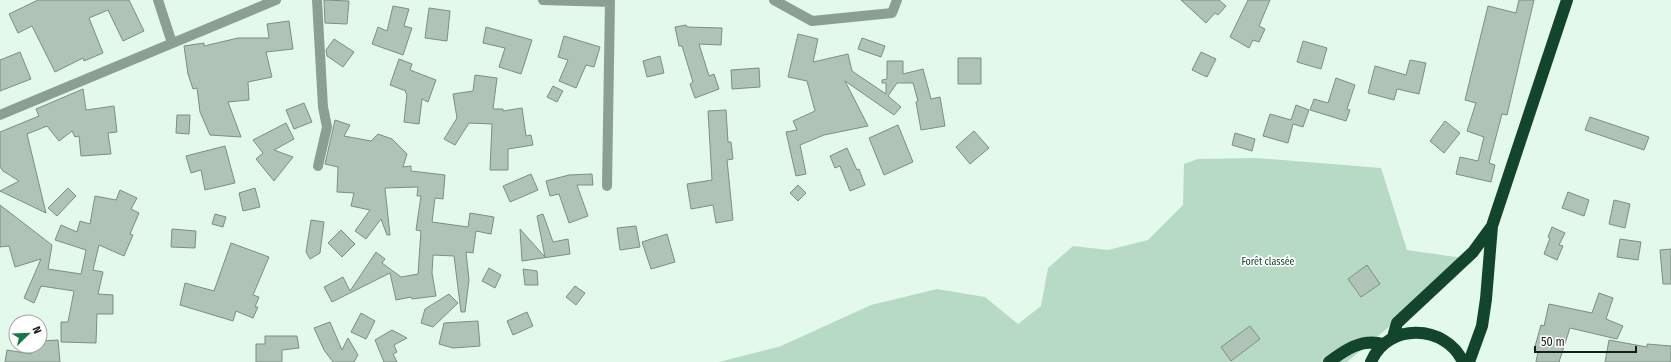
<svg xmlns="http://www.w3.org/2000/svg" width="1671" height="362" viewBox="0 0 1671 362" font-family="'Fira Sans Condensed',sans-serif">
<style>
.green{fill:#b7dac5}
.building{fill:#afc3b6;stroke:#7b8f83}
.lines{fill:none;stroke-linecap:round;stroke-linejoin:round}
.minor{stroke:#8ba093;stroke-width:10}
.highway{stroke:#13452d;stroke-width:12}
.labels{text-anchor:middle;stroke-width:3.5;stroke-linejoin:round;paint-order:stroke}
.park-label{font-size:10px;fill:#0e3823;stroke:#fff}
</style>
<rect width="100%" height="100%" fill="#e3f9eb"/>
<path class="green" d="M1256,158L1381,168L1407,250L1470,259L1347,362H719L781,346L871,305L937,289L985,297L1018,324L1041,306L1048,268L1073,246L1108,250L1148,240L1183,205L1184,164L1198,159Z"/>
<path class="building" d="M38,0H129L144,31L123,41L108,10L89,18L103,53L84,61L83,58L55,72L32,26L18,33L9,14Z
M324,0L349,1L347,24L325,23Z
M1181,0H1219L1226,6L1218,15L1215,13L1206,23Z
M1248,0H1270L1259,26L1265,29L1259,42L1253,40L1249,48L1230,37Z
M1519,0H1534L1507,115L1502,114L1489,163L1495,165L1491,182L1456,174L1460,157L1478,161L1484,137L1467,131L1476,103L1465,100L1488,6L1516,13Z
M393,6L409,9L404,26L412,28L403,55L372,44L378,27L387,31Z
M429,8L450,11L447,41L425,38Z
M289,21L293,49L266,52L272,77L248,82L249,100L228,102L241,137L210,135L200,112L197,88L193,89L188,74L184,46L204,43V46L238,38H269L267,24Z
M686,25L687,27L722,28L721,45L699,44L709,76L714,74L719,89L695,98L690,84L693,82L682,46H679L675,27Z
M486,27L532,40L521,74L499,67L505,48L483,43Z
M798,34L818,39L813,62L848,54L852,71L886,94V83H882V80L887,79V61H903V74L923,69L931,99L940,97L945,126L921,130L916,102L918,101L913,83H897L888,96L901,107L894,115L845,81L868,126L824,135L800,145L806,174L796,176L786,132L797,130L793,121L815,111L807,81L788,77Z
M564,36L600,47L594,67L586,65L576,88L559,81L568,60L558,57Z
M862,38L885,46L881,57L858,49Z
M334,39L354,52L343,67L327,56L326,50Z
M1303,41L1327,48L1321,69L1297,62Z
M20,52L31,79L0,91V60Z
M1201,52L1216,59L1207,77L1192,70Z
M660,56L664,73L647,77L643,61Z
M958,58H981V84H958Z
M399,59L412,64L410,70L436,80L428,102L422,99L419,124L404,122L407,94L405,92L406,91L390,85Z
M1410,60L1426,63L1419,94L1397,89L1394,100L1368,93L1375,66L1406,75Z
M759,68L760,87L732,89L731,70Z
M475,75L497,78L493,109H503V111L522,108L526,136L531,135L533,145L508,149V170H490L492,124L469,123L455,145L444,139L457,118L453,94L473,91Z
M1336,78L1355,85L1347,109L1350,110L1346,121L1310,110L1314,99L1328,103Z
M553,86L563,91L557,102L547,97Z
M83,89L86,110L114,106L117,132L108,133L111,154L81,156L79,136L75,137L72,131L59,141L47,126L27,134L46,213L0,191L19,181L3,171L0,167V132L39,116L36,109Z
M304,103L312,122L294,129L286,110Z
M1296,105L1309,110L1303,127L1293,124L1288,143L1263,136L1270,114L1291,120Z
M726,110L728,142H731L733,159L727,160L733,220L716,223L713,205L691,209L687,184L712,180L708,111Z
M177,115H190L189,134L176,133Z
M1590,117L1649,137L1644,150L1585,130Z
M335,120L350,125L344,136L371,141L378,134L392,139L407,154L403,167L411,166V171L445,175L443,199L435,198L432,222L468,227L470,213L494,217L491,234L476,231L473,253L466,252L469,280L465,312H461L454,256L433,255L432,273L436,296L412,299L411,297L396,300L390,273L332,302L324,287L343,277L350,291L376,252L385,259L382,263L401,277L418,274L421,231L416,230L421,196H417L418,187L385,188L390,235H387L381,219L366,239L355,231L370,210L351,206L354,193L337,192L338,167L325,164Z
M1445,121L1460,133L1444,153L1430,141Z
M286,123L294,139L274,150L293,157L274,181L256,159L263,153L253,140Z
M898,125L913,162L884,175L869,138Z
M974,131L989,148L970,164L956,147Z
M1235,133L1255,139L1252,151L1232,145Z
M225,146L235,183L205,190L201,170L191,173L186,156Z
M847,148L857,170L859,169L865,185L850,191L840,166L835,168L830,156Z
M531,174L538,190L510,202L503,186Z
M592,174L593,185H577L588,216L569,223L559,194L550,196L546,181L569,175Z
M798,185L806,193L798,201L790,193Z
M68,188L76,196L57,216L48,208Z
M255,188L260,207L243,211L239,193Z
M120,190L137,198L131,209L139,213L130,234L133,235L124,256L99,245L93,270L103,272L98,294L113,295V314H97L96,343L61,342V322H68L74,291L41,286L34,303L24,298L41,259L15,267L9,246L0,247V205L52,245L48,269L81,274L86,250L55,240L61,225L77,232L80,221L90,224L95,196L116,200Z
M1568,192L1589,200L1584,216L1562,208Z
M1614,200L1630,204L1625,228L1609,224Z
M215,214L226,217L223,227L212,224Z
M543,214L553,242L568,239L570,254L522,261L520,229L545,257L537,216Z
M311,220L324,222L320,253L310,259L306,252Z
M636,226L640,247L620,250L617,228Z
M1552,227L1565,233L1559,245L1563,246L1557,260L1544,254L1550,238L1548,237Z
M172,229L196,231L195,248L171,247Z
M341,230L355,244L342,257L328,243Z
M667,234L675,262L651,269L642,242Z
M1620,239L1641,242L1638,260L1617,257Z
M231,243L269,257L253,295L259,297L255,307H258L253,318L236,311L233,321L180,305L185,283L214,291Z
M1671,249V284H1663L1660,250Z
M1367,265L1380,284L1361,297L1348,279Z
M489,268L501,275L495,288L482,281Z
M523,269L537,271L538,285H525Z
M575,286L585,293L576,305L566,297Z
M1599,293L1613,298L1606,319L1623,326L1617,339L1570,328L1559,362H1536L1538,352L1534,350L1541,325L1544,326L1549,304L1592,313Z
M449,294L458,303L433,327L421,323L425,309Z
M527,312L533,326L513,335L507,321Z
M361,313L375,321L366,339L351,332Z
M478,321L480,346L453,348L439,344L444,323Z
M330,322L342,350L348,338L358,355L354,362H333L324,350L314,328Z
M1250,326L1260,339L1231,361L1221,347Z
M392,330L407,338L394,345L397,352L393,354L397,362H384L375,340Z
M265,336H297L299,348L282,350V362H256V344H265Z
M58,340L60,362H5L7,350L31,354L30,346H40V341Z
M1609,340L1647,347V344L1671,346V362H1605Z"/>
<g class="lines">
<path class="minor" d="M158,0L172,43
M317,0L323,107L327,127L318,166
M543,0L610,2
M774,0L812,21L892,13L897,0
M0,115L276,0
M607,186L610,0"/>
<path class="highway" d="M1393,337L1397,323L1473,252L1492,226
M1329,362C1345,350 1362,338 1383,344
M1371,362C1387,322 1446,324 1463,362
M1469,362L1482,326L1486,299L1492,226L1567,0"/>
</g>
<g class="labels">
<g class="park-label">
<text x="1268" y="265">Forêt classée</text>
</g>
</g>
<g transform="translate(28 334) rotate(67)"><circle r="19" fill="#ffffff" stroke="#a2a5a3"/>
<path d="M0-3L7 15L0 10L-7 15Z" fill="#19774d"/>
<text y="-6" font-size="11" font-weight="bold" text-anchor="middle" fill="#161e19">N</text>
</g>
<path d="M1535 346v6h101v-6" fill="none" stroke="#161e19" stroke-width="2"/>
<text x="1541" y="346" font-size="12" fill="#161e19" stroke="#ffffff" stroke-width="3" paint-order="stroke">50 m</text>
</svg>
